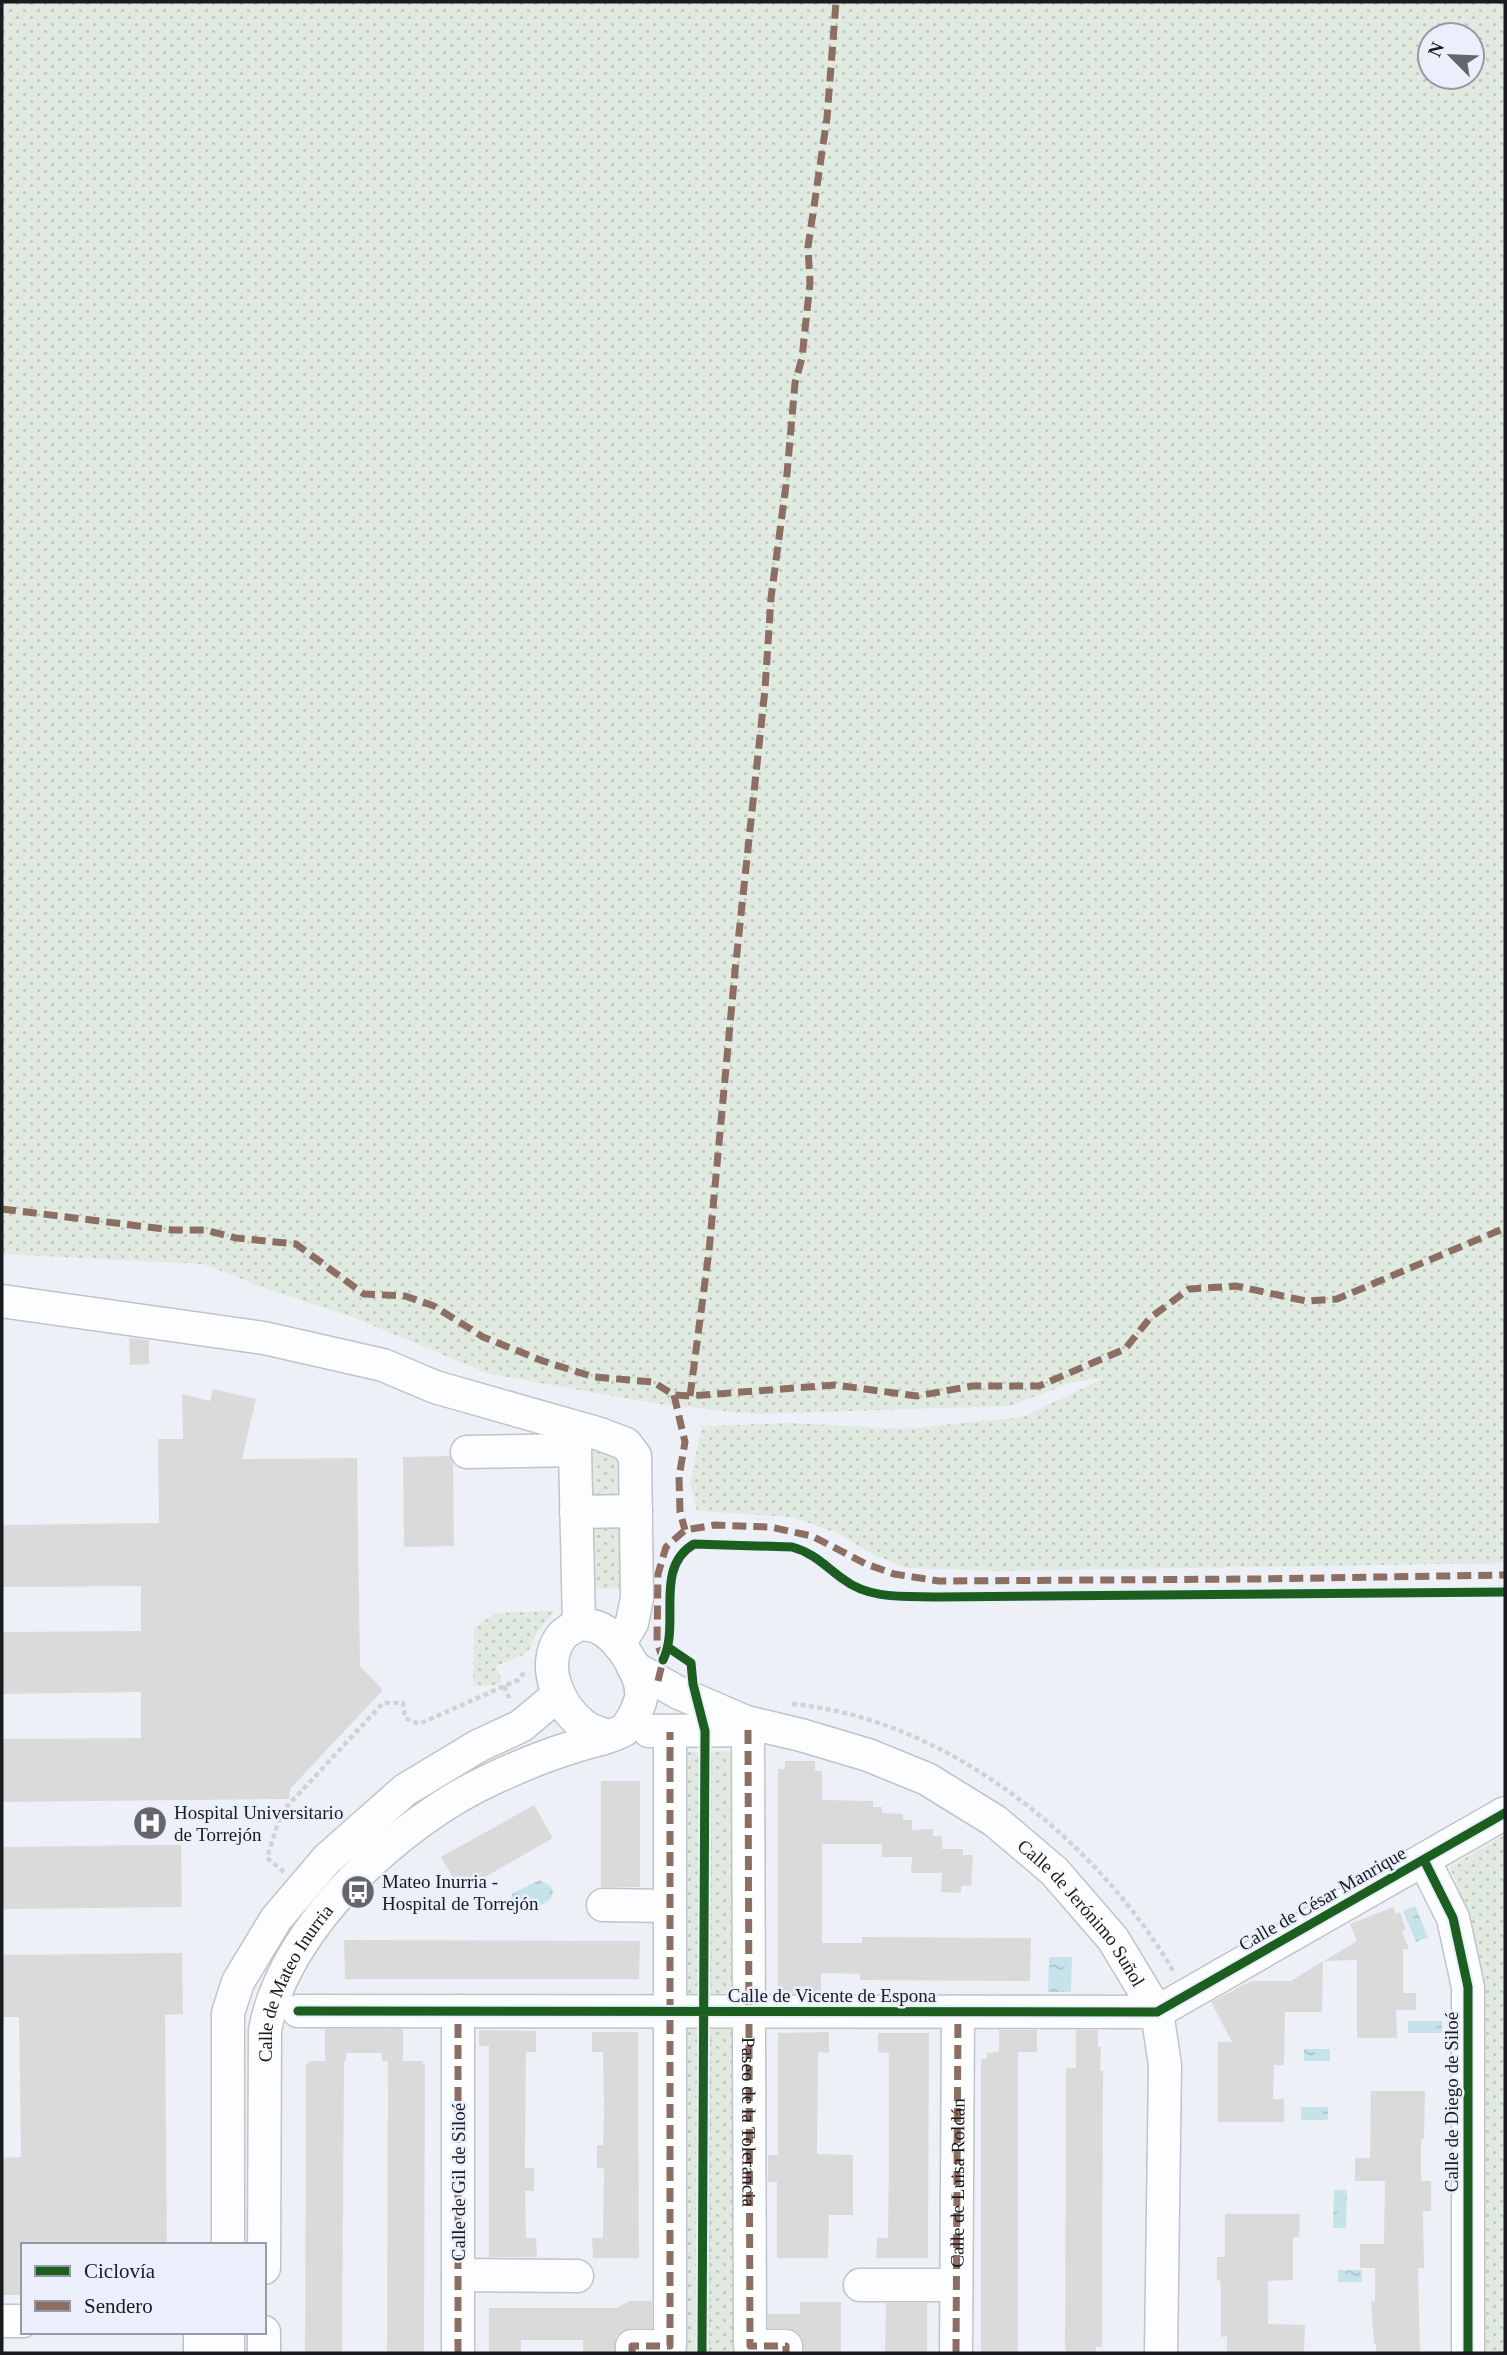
<svg xmlns="http://www.w3.org/2000/svg" width="1507" height="2355" viewBox="0 0 1507 2355" font-family="'Times New Roman',serif">
<style>
.grass{fill:url(#grass-dots);fill-rule:evenodd}
.water{fill:url(#water-ripples)}
.building{fill:#dbdadb}
.lines{fill:none;stroke-linecap:round;stroke-linejoin:round}
.minor-casing{stroke:#c1c3c8;stroke-width:35}
.path{stroke:#d1d2d3;stroke-width:4.5;stroke-dasharray:5 3.5;stroke-linecap:butt}
.minor{stroke:#fcfdfe;stroke-width:32}
.quiet{stroke:#8d6e63;stroke-width:7;stroke-dasharray:14 7;stroke-linecap:butt}
.cycleway-casing{stroke:#eaeffb;stroke-width:13}
.cycleway{stroke:#1b5e20;stroke-width:9}
.labels{text-anchor:middle;stroke-width:5;stroke-linejoin:round;paint-order:stroke}
.poi-label{font-size:19px;fill:#191b1f;stroke:#eaeffb;text-anchor:start}
.street-label{font-size:19px;fill:#191b1f;stroke:#eaeffb}
</style>
<defs>
<pattern id="grass-dots" width="8" height="8" patternUnits="userSpaceOnUse" patternTransform="scale(1.75)"><rect width="8" height="8" fill="#e0eae0"/><path d="M2 2h.1M6 6h.1" fill="none" stroke="#c0c8c0" stroke-width="1.8" stroke-linecap="round"/></pattern>
<pattern id="water-ripples" width="26" height="14" patternUnits="userSpaceOnUse" patternTransform="scale(1.75)"><rect width="26" height="14" fill="#c6e3ea"/><path d="M2 4q2-2 4 0t4 0M15 11q2-2 4 0t4 0" fill="none" stroke="#aac2c8"/></pattern>
</defs>
<rect width="100%" height="100%" fill="#eef0f7"/>
<path class="grass" d="M2,2H1505V1563L995,1571L906,1568L871,1553L837,1533L792,1517L697,1511L690,1482L702,1426L790,1423L903,1429L1023,1417L1104,1378L1073,1382L1009,1406L755,1414L658,1404L489,1374L355,1318L267,1289L203,1264L2,1254ZM1472,35V77H1430V35Z
M587,1445L620,1456L623,1502H587Z
M587,1521H624V1589L588,1588Z
M555,1611L537,1632L529,1650L523,1655L496,1666L502,1682L494,1685L473,1686L474,1628L496,1613Z
M741,1751L742,1997H678V1752Z
M1505,1835V2353H1483L1485,2085L1482,1986L1468,1914L1450,1867Z
M677,2020L743,2021L740,2353H675Z"/>
<path class="water" d="M540,1880L551,1886L553,1893C550,1908 522,1911 511,1904L512,1893Z
M1415,1906L1428,1937L1416,1942L1403,1911Z
M1049,1957H1072L1071,1992H1048Z
M1408,2021H1442V2033H1408Z
M1304,2049H1330V2061H1304Z
M1301,2107H1328V2120H1301Z
M1334,2190H1347L1346,2228H1333Z
M1338,2270H1362V2282H1338Z"/>
<path class="building" d="M129,1338L149,1340V1364L130,1365Z
M213,1389L256,1399L242,1459L357,1458L360,1666L383,1690L290,1789L289,1799L2,1802V1739L141,1738V1692L2,1694V1632L141,1631V1586L2,1587V1525L159,1523L158,1439H183L182,1394L210,1401Z
M450,1456L453,1463L454,1546L404,1547L403,1457Z
M785,1761H815V1771H822V1800L873,1801V1807H882V1813L903,1814V1820H912V1830L933,1829V1836H942V1849H963V1855H973L971,1886H961V1893L941,1892L942,1873H911L912,1857H882V1844H822V1943H862V1937L1031,1938L1030,1981L860,1980V1974L821,1973V1993H778V1769H785Z
M601,1781H640V1887H601Z
M534,1805L553,1838L461,1891L441,1857Z
M157,1845H181L182,1907L2,1909V1847Z
M1393,1907L1396,1914L1400,1912L1406,1930L1402,1931L1409,1949H1403V1993H1416V2010H1396L1397,2038H1357V1960L1324,1961L1357,1941L1350,1924Z
M344,1940L640,1941L639,1979H345Z
M182,1953L183,2014L165,2015L167,2245H23V2295H2V2158L21,2157L19,2017H2V1955Z
M1323,1961L1322,2012H1285L1284,2065H1274L1273,2099H1284V2122H1218V2042H1232L1211,2002L1251,1981H1291Z
M325,2029H403V2061H423L422,2064H425L424,2353H387L388,2061H400H382V2053H346V2061H344L342,2353H305L306,2064H308L309,2061H325Z
M479,2030L536,2031V2052H526L525,2145V2168H534V2191H525L526,2238H536L537,2257H489V2046H479Z
M999,2030H1037V2052H1018V2353H981V2059H987V2053L999,2052Z
M1076,2030H1098V2047H1101L1100,2071H1103L1102,2347H1096V2353H1067L1065,2347L1066,2068H1076Z
M592,2032H638L639,2258H593L592,2238H603L604,2168H597V2145H603L604,2112L603,2052H592Z
M829,2032V2053L818,2052L817,2154L853,2155V2215H829L828,2258H777V2182H768V2155H778V2033Z
M878,2033H929L928,2258H876L877,2238H888L889,2156V2053L878,2052Z
M1371,2091H1425L1424,2139H1421V2181H1431V2211H1423L1424,2268H1418L1420,2353H1376V2344H1374L1371,2301H1375V2268H1360V2244H1384L1385,2181H1355V2158H1370Z
M1225,2214H1300L1299,2237H1293V2280L1268,2281V2324L1305,2325L1304,2353H1227V2336L1221,2337V2292L1220,2280L1217,2281V2257H1225Z
M630,2301H652V2328H632L622,2331L616,2337L614,2353H583V2340H521V2353H489V2308H616Z
M800,2302H841V2353H804L802,2337L796,2331L786,2328H768V2314H800Z
M886,2303H927V2353H885Z"/>
<g class="lines">
<g class="minor-casing">
<g id="minor">
<path d="M2,1301L264,1338L383,1365L435,1387L600,1434L626,1444L635,1456L637,1598L632,1623L619,1644"/>
<path d="M578,1428L575,1450L579,1624"/>
<path d="M467,1452L575,1450"/>
<path d="M576,1512L636,1511"/>
<path id="s1" d="M633,1667L679,1693L746,1722L801,1735L868,1755L927,1779L995,1821L1054,1871L1113,1939L1157,2012L1165,2065L1161,2353"/>
<path d="M748,1730L750,2346H786V2353"/>
<path d="M649,1731L755,1730"/>
<path d="M1424,1860L1453,1918L1468,1987V2353"/>
<path d="M603,1905L669,1906"/>
<path d="M298,2011L1157,2012L1505,1813"/>
<path d="M228,2245V2013L238,1982L276,1919L327,1859L405,1790L478,1746L521,1726L558,1695"/>
<path id="s2" d="M264,2268L265,2030C284,1926 401,1820 494,1778C520,1766 546,1755 573,1747C589,1741 609,1739 624,1730C627,1728 630,1722 633,1718C636,1712 640,1704 641,1698C644,1675 619,1637 599,1628C594,1625 585,1625 579,1624C573,1628 564,1632 561,1637C540,1666 559,1706 583,1725C590,1731 600,1733 608,1736"/>
<path d="M458,2275L577,2276"/>
<path d="M860,2285H955"/>
<path d="M2,2321H23"/>
<path d="M228,2332V2353"/>
<path d="M200,2353V2332"/>
<path d="M264,2353V2332"/>
<path d="M458,2353V2011"/>
<path d="M632,2353V2346H670V1732"/>
<path id="s3" d="M956,2353L958,2012"/>
</g>
</g>
<path class="path" d="M504,1686L511,1702
M792,1704C947,1718 1099,1842 1175,1974
M284,1872L267,1858L281,1813L383,1703H403L405,1718L419,1724L518,1680L526,1670
M709,1988L710,1756
M708,2353L709,2036"/>
<use href="#minor" class="minor"/>
<g class="quiet">
<path d="M2,1209L172,1230H205L236,1238L296,1244L364,1294L405,1296L434,1306L483,1337L543,1361L594,1377L653,1382L674,1395L690,1396L835,1385L917,1396L972,1386H1039L1125,1349L1150,1318L1189,1289L1236,1286L1306,1301L1337,1299L1505,1228"/>
<path d="M674,1395L685,1442L679,1477L680,1512L685,1530"/>
<path d="M690,1396L709,1251L735,971L765,689L771,598L786,485L795,383L802,358L810,283L808,247L827,118L836,2"/>
<path d="M658,1681L663,1660L657,1642L658,1574L666,1547L685,1530L715,1525L770,1527L812,1536L866,1564L894,1574L939,1581L1256,1579L1505,1575"/>
<path id="s4" d="M748,1730L750,2346H786V2353"/>
<path d="M458,2353V2011"/>
<path d="M632,2353V2346H670V1732"/>
<path d="M956,2353L958,2012"/>
</g>
<g class="cycleway-casing">
<path id="cycleway" d="M669,1648L691,1663L693,1684L705,1731L702,2353
M663,1660C681,1624 653,1568 694,1544L792,1547C814,1553 825,1566 843,1579C870,1600 906,1596 938,1597L1505,1592
M1424,1860L1453,1918L1468,1987V2353
M298,2011L1157,2012L1505,1813"/>
</g>
<use href="#cycleway" class="cycleway"/>
</g>
<defs>
<g id="hospital-disc" transform="scale(1.75)"><circle r="9.5" fill="#64666b" stroke="#eaeffb"/><path d="M-5-5h3v3.5h4V-5h3V5h-3V1.5h-4V5h-3Z" fill="#fff"/></g>
<g id="bus-disc" transform="scale(1.75)"><circle r="9.5" fill="#64666b" stroke="#eaeffb"/><path d="M-5-6H5V4H4V6H2V4H-2V6H-4V4H-5ZM-3.5-4V0h7V-4ZM-3.5 1.2v1.5H-2V1.2ZM2 1.2v1.5H3.5V1.2Z" fill="#fff"/></g>
</defs>
<g fill-rule="evenodd">
<use href="#hospital-disc" x="150" y="1823"/>
<use href="#bus-disc" x="358" y="1892"/>
</g>
<g class="labels">
<g class="poi-label">
<text x="174" y="1819">Hospital Universitario<tspan x="174" dy="22">de Torrejón</tspan></text>
<text x="382" y="1888">Mateo Inurria -<tspan x="382" dy="22">Hospital de Torrejón</tspan></text>
</g>
<g class="street-label">
<text transform="translate(1322 1898) rotate(-30)" y="7">Calle de César Manrique</text>
<text dy="7" stroke="none"><textPath href="#s1" startOffset="523">Calle de Jerónimo Suñol</textPath></text>
<text dy="7" stroke="none"><textPath href="#s2" startOffset="292">Calle de Mateo Inurria</textPath></text>
<text x="832" y="2002">Calle de Vicente de Espona</text>
<text transform="translate(1451 2102) rotate(-90)" y="7">Calle de Diego de Siloé</text>
<text dy="7" stroke="none"><textPath href="#s4" startOffset="392">Paseo de la Tolerancia</textPath></text>
<text transform="translate(458 2182) rotate(-90)" y="7">Calle de Gil de Siloé</text>
<text dy="7" stroke="none"><textPath href="#s3" startOffset="170">Calle de Luisa Roldán</textPath></text>
</g>
</g>
<rect width="1507" height="2355" fill="none" stroke="#191b1f" stroke-width="7"/>
<rect x="21" y="2243" width="245" height="91" fill="#eaeffb" stroke="#969aa3" stroke-width="2"/>
<rect x="35" y="2266" width="35" height="10" fill="#1b5e20" stroke="#969aa3" stroke-width="2"/>
<text x="84" y="2278" font-size="21" fill="#191b1f">Ciclovía</text>
<rect x="35" y="2301" width="35" height="10" fill="#8d6e63" stroke="#969aa3" stroke-width="2"/>
<text x="84" y="2313" font-size="21" fill="#191b1f">Sendero</text>
<g transform="translate(1451 56) rotate(294)"><circle r="33" fill="#eaeffb" stroke="#969aa3" stroke-width="2"/>
<path d="M0-5L12 26L0 18L-12 26Z" fill="#64666b"/>
<text y="-10" font-size="19" font-weight="bold" text-anchor="middle" fill="#191b1f">N</text>
</g>
</svg>
